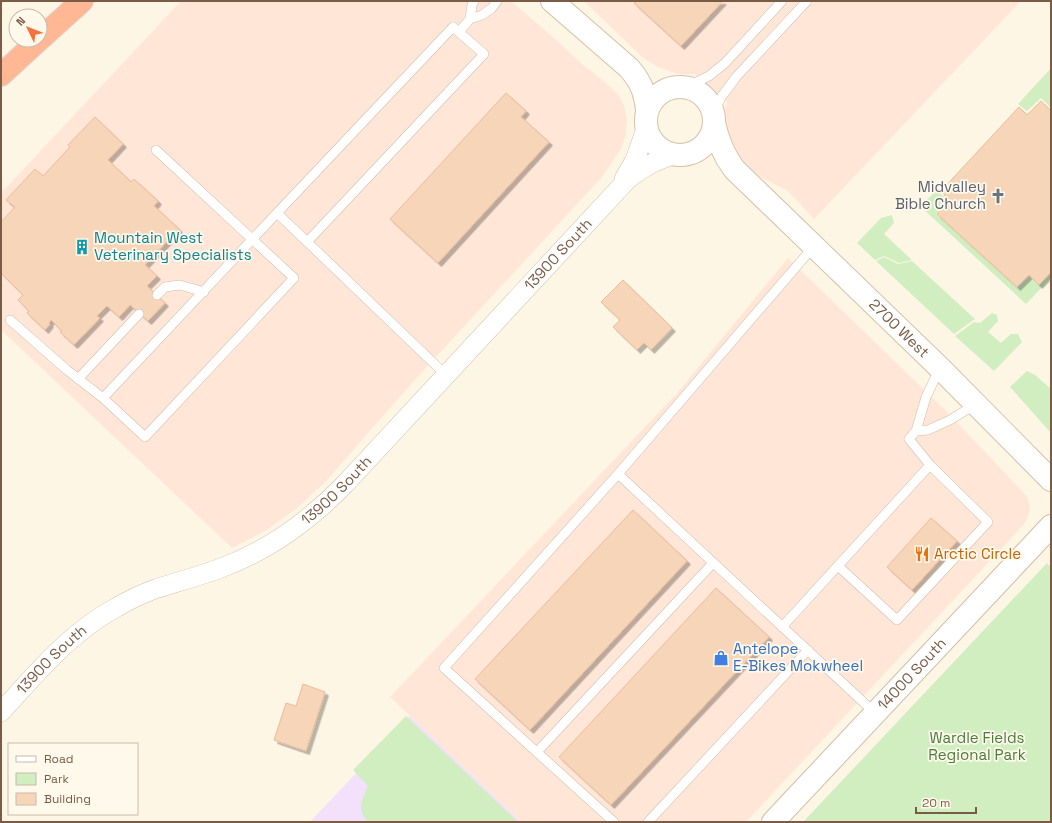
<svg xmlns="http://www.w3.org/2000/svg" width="1052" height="823" viewBox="0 0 1052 823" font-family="'Space Grotesk',sans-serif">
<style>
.commercial{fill:#ffe6d7}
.education{fill:#f3e0fb}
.green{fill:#d0eec0}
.building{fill:#f7d5b8;stroke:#ebbc97;filter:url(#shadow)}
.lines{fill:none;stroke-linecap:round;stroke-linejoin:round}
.service-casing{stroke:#d1bda8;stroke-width:10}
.minor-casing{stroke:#d1bda8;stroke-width:20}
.tertiary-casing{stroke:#d1bda8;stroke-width:24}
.secondary-casing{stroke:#d7c0a8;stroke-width:24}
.motorway-casing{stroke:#dfd8d3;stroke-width:24}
.service{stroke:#fff;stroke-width:9}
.minor{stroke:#fff;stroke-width:19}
.tertiary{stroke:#fff;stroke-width:22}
.secondary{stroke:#fff;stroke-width:22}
.motorway{stroke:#ffb794;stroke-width:22}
.labels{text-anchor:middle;stroke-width:3.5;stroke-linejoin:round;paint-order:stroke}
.worship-label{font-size:15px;fill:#5b616d;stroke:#fff9ec;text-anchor:end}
.culture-label{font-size:15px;fill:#0d838f;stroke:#fff9ec;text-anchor:start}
.street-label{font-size:15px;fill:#7a5c46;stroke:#fff9ec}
.food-label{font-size:15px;fill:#c56008;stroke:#fff9ec;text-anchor:start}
.shop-label{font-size:15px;fill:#366cbe;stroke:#fff9ec;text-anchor:start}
.park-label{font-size:15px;fill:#497b3b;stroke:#fff9ec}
</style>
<defs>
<filter id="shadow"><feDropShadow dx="3.5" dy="3.5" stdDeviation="0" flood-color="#0004"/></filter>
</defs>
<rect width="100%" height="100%" fill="#fef6e4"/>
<path class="commercial" d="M181,1H510L519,8L555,39L582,64L606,83L618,94L624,106L627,120L626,134L621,149L602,177L412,383L383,416L326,481L296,509L265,531L232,548L1,330V193Z
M584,1H1021L814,219L788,191L747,170L738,162L723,119L727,102L695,74H678L658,67L643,58Z
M788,258L949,414L1022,491L1027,497L1030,505L1029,514L1024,524L1016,533L746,822H521L390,697L678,392Z"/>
<path class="education" d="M410,716L521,822H310Z"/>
<path class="green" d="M1051,68V108L1041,98L1027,111L1018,104Z
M937,190L947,200L936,214L1017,288L1029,277L1038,285L1051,273V278L1026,304L920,206Z
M892,215L894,223L884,234L912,260L899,263L884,256L875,260L857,243L881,218Z
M884,257L898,264L912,261L975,319L954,334L876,261Z
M992,313L997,315L998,321L988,332L1001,343L1011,334H1018L1022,342L994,371L955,336L974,322L980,323Z
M1027,371L1035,375L1051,389V433L1010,387Z
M1047,563L1051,567V822H803Z
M406,716L518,822H368C356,809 362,800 368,786L353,770Z"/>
<path class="building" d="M637,1H723L681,46L634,3Z
M506,93L526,111L521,117L549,142L438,263L390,219Z
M1041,101L1051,111V272L1039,285L1029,275L1017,287L937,214L949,200L941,191L1019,107L1027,115Z
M95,117L123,144L108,160L131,182L134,179L158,201L154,206L179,229L145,265L157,276L147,286L165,303L148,321L130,305L119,317L107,306L97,316L100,318L74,345L60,332L62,331L51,320L49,323L50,324L45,330L27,313L29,311L18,300L23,295L1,273V222L15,207L6,200L35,169L43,176L70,147L68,145Z
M623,280L672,328L651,350L644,343L637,350L613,327L620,320L601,302Z
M633,510L687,561L530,730L475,679Z
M931,518L957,541L912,590L887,567Z
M716,588L769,637L611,805L559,757Z
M303,684L325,692L306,751L274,740L286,703L296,706Z"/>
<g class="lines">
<g class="service-casing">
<path id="service" d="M470,19L472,5L474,1
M459,32L470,19L482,15L492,8L497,1
M686,87L709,76L725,63L782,1
M713,113L722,96L737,76L807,1
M156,150L294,278L145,437L103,398L277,213L446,375
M277,213L453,27L484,54L307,242
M157,295L165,287L180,285L204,292
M10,320L67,370L103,398
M78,379L139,314
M916,431L928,430L950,420L976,404
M618,474L814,246
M838,566L897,620L988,522L930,465
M782,627L930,465L909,439L916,431L926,397L940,368
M537,752L713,563
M614,822L444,668L618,474L875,713
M648,822L808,650"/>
</g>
<g class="minor-casing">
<g id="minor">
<path d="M624,179L635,160L646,129"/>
<path id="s1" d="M1,712C36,674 70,632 117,607C129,600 142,594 155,589C177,582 200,576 221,568C270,550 309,521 345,484L628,179C643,167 655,161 673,155"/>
</g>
</g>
<g class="tertiary-casing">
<g id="tertiary">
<path id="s2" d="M773,822L1051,526"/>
</g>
</g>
<g class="secondary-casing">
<g id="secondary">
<path d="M552,1L629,68C641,82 645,92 647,110"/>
<circle cx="680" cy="121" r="34"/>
<path id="s3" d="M714,123C718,141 723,154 734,169L940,368L1051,480"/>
</g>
</g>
<g class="motorway-casing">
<path id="motorway" d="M40,39L82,1
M1,75L39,40"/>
</g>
<use href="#service" class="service"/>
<use href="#minor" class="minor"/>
<use href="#tertiary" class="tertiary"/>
<use href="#secondary" class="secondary"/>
<use href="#motorway" class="motorway"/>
</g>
<defs>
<g id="church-bare" transform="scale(1.2)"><path d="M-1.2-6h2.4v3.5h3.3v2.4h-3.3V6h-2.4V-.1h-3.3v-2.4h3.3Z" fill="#6b7280" stroke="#fff9ec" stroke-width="2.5" paint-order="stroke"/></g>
<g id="building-bare" transform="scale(1.2)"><path d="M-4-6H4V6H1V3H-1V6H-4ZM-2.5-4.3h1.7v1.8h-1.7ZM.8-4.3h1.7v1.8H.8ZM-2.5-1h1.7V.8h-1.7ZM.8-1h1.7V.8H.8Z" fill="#0f9aa8" stroke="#fff9ec" stroke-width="2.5" paint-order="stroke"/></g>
<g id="restaurant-bare" transform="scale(1.2)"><path d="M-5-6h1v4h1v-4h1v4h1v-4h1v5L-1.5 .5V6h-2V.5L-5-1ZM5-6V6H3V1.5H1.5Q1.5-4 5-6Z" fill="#e8710a" stroke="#fff9ec" stroke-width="2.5" paint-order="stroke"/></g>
<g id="shop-bare" transform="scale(1.2)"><path d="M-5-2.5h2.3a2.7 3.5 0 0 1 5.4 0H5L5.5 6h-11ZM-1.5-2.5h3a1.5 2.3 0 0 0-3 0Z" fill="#3f7fe0" stroke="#fff9ec" stroke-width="2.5" paint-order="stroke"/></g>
</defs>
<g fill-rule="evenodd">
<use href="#church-bare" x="998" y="196"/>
<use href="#building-bare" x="82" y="247"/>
<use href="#restaurant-bare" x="922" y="554"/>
<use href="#shop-bare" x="721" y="658"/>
</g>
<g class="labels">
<g class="worship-label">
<text x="986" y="192">Midvalley<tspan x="986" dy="17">Bible Church</tspan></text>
</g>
<g class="culture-label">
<text x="94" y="243">Mountain West<tspan x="94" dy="17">Veterinary Specialists</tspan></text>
</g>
<g class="street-label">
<text dy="5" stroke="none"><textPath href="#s1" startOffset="733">13900 South</textPath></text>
<text dy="5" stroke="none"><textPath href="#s3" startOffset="280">2700 West</textPath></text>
<text dy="5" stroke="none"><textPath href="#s1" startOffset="409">13900 South</textPath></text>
<text dy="5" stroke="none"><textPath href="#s1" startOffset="73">13900 South</textPath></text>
<text dy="5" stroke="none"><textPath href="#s2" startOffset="203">14000 South</textPath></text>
</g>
<g class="food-label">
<text x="934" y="559">Arctic Circle</text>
</g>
<g class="shop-label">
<text x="733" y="654">Antelope<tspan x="733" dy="17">E-Bikes Mokwheel</tspan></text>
</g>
<g class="park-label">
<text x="977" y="743">Wardle Fields<tspan x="977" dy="17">Regional Park</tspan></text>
</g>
</g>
<rect width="1052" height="823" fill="none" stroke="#7a5c46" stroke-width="4"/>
<rect x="8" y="743" width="130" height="72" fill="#fff9ec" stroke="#cabaaa"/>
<rect x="16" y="756" width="20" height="6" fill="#ffffff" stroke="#cabaaa"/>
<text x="44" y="763" font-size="12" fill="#7a5c46">Road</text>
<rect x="16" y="773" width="20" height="12" fill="#d0eec0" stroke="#cabaaa"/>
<text x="44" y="783" font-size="12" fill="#7a5c46">Park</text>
<rect x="16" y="793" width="20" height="12" fill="#f7d5b8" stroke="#cabaaa"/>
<text x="44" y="803" font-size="12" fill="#7a5c46">Building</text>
<g transform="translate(28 28) rotate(313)"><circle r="19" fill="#fff9ec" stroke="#cabaaa"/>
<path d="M0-3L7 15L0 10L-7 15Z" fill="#f5713d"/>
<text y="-6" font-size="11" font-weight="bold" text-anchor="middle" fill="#7a5c46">N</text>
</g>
<path d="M916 807v6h60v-6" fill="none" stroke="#7a5c46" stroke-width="2"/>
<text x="922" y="807" font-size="12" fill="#7a5c46" stroke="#fff9ec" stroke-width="3" paint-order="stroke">20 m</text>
</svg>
